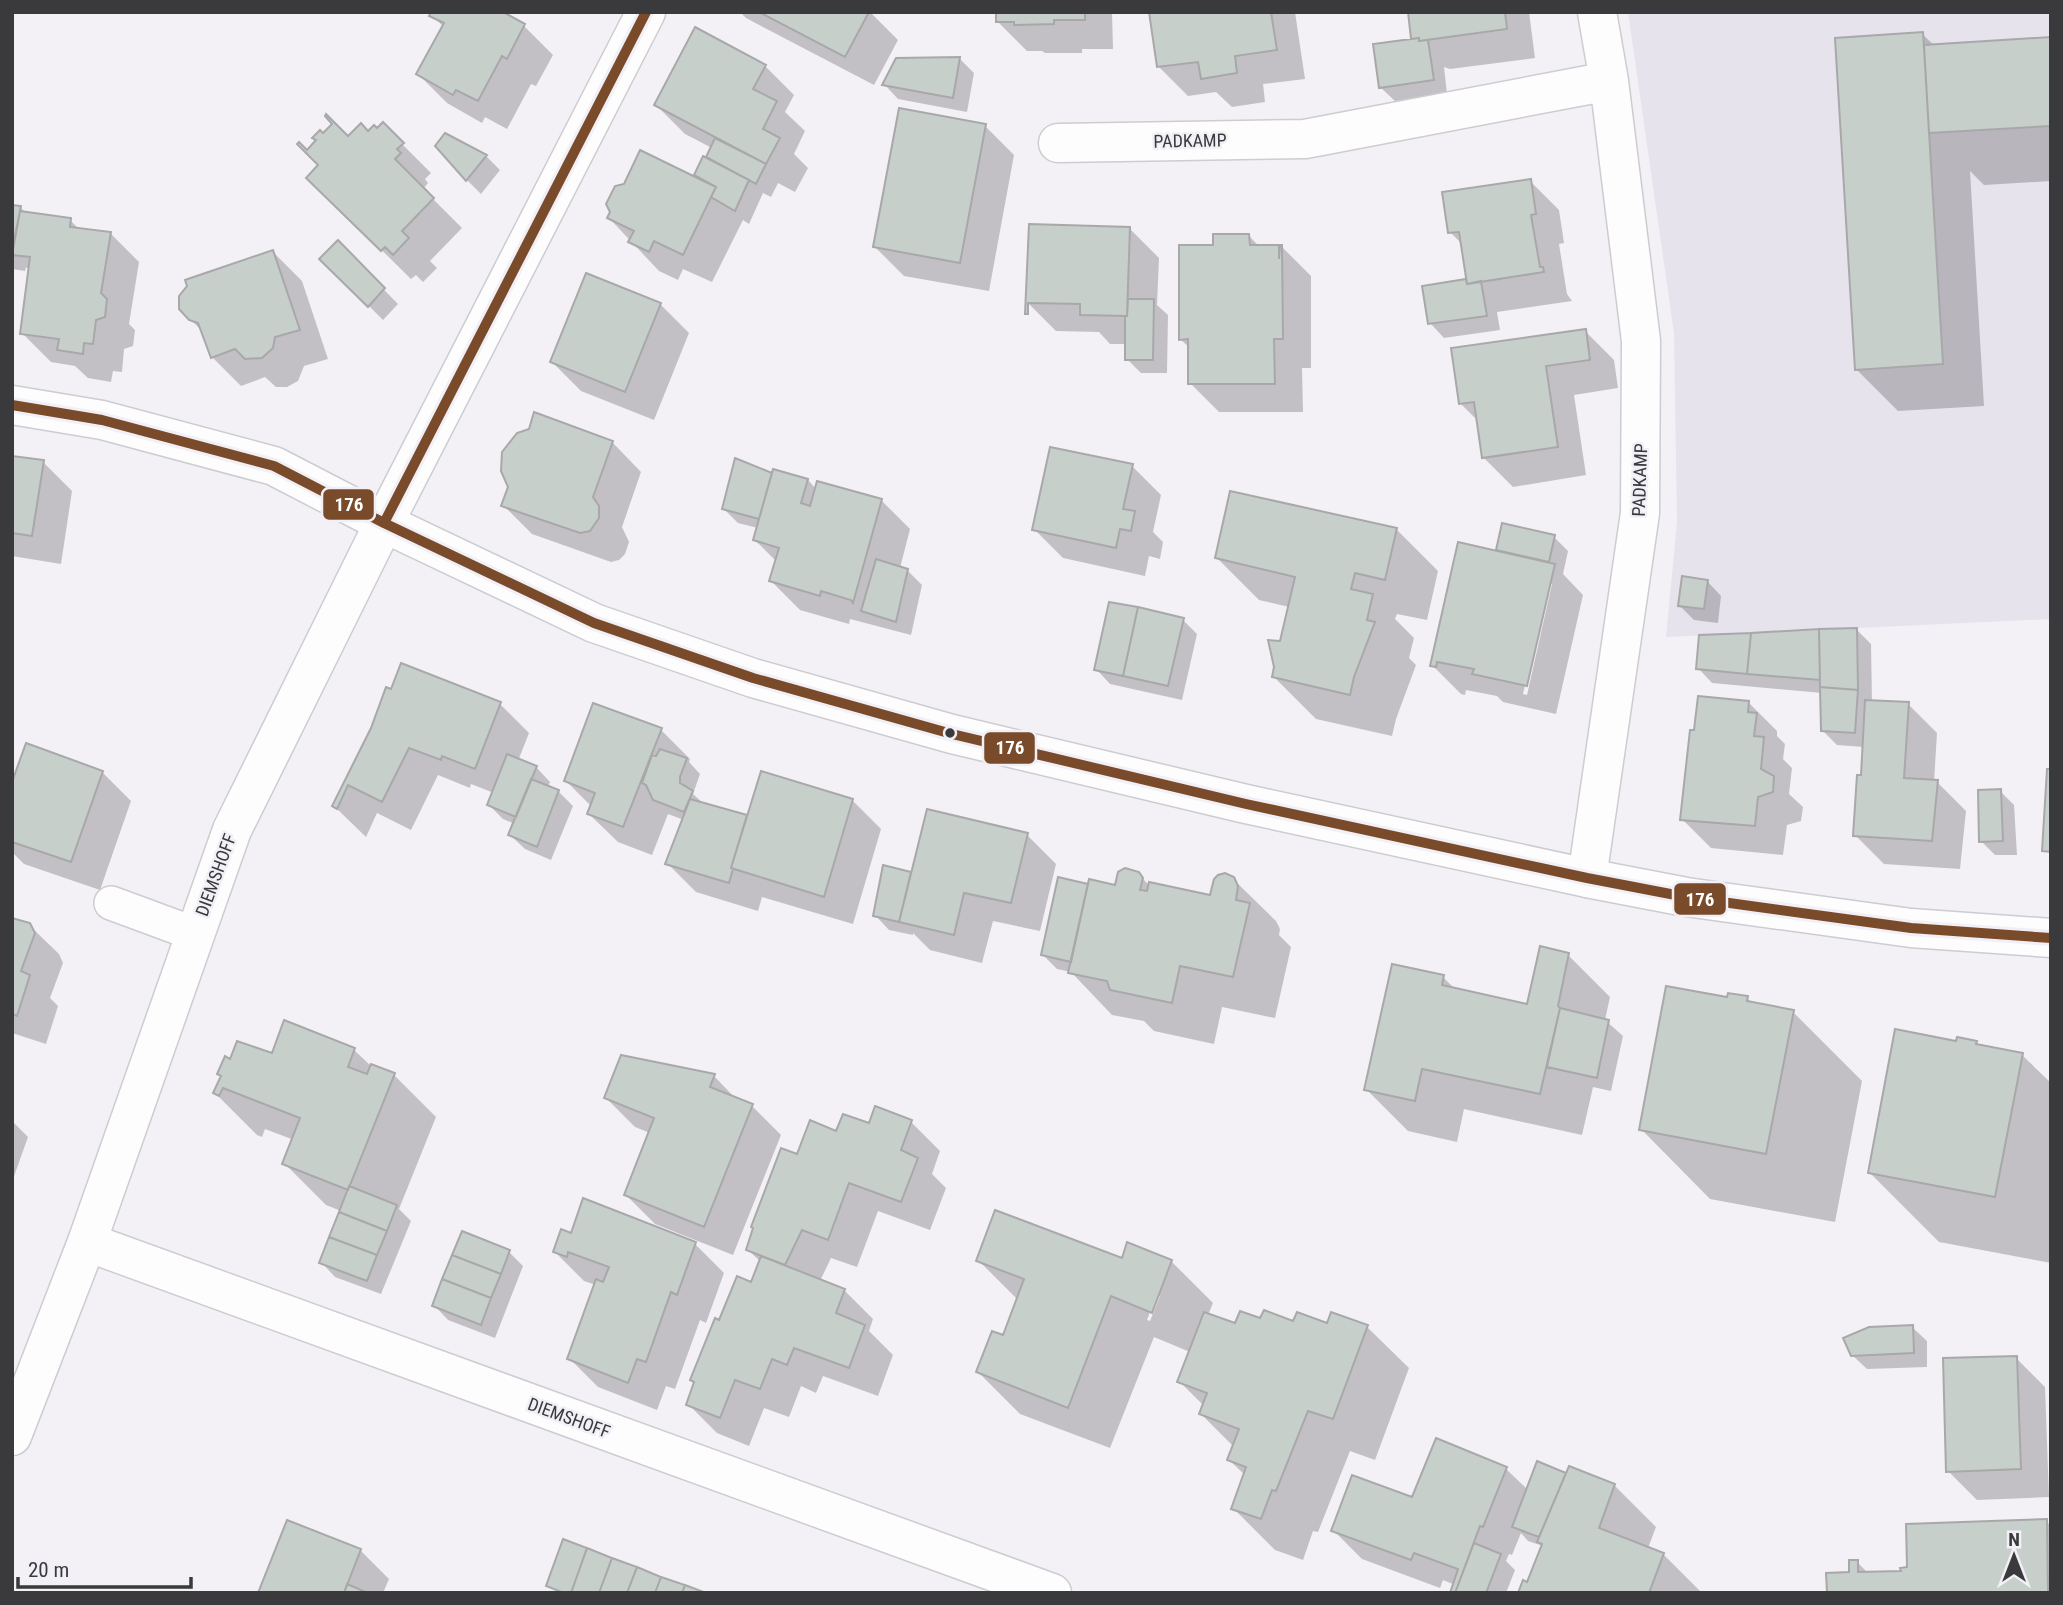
<svg xmlns="http://www.w3.org/2000/svg" width="2063" height="1605" viewBox="0 0 2063 1605" font-family="'Roboto Condensed',sans-serif">
<style>
.built{fill:#e6e3ed}
.shadow{fill:#0003;fill-rule:evenodd}
.building{fill:#c7cfca;stroke:#a8a8aa;stroke-width:2}
.lines{fill:none;stroke-linecap:round;stroke-linejoin:round}
.service-casing{stroke:#cdccd0;stroke-width:36}
.minor-casing{stroke:#cdccd0;stroke-width:41}
.tertiary-casing{stroke:#cdccd0;stroke-width:41}
.service{stroke:#fdfdfe;stroke-width:33}
.minor{stroke:#fdfdfe;stroke-width:38}
.tertiary{stroke:#fdfdfe;stroke-width:38}
.bus-1-casing{stroke:#f2f0f7;stroke-width:16}
.bus-1{stroke:#7a4b2a;stroke-width:10}
.bus-dot{fill:#3a3a3c;stroke:#f2f0f7;stroke-width:2.5}
.labels{text-anchor:middle;stroke-width:5;stroke-linejoin:round;paint-order:stroke}
.street-label{font-size:18px;fill:#3a3a3c;stroke:#f2f0f7}
.line-badge{stroke:#f2f0f7;stroke-width:2.5}
.badge-label{font-size:19px;text-anchor:middle;font-weight:bold;fill:#fff}
</style>
<rect width="100%" height="100%" fill="#f3f1f6"/>
<path class="built" d="M1628,12H2051V619L1666,637L1677,522L1674,333Z"/>
<path class="shadow" d="M499,12L524,26L553,55L536,86L531,84L507,129L485,117L482,123L447,103L418,74L444,27L431,15Z
M740,12H870L898,40L874,85L746,18Z
M998,12H1112L1113,49H1082V53H1045L1042,51H1027L998,22Z
M1151,12H1295L1305,79L1263,84L1265,102L1232,107L1216,92L1188,96L1159,67Z
M1409,12H1529L1535,58L1450,69L1444,67L1447,94L1395,101L1380,87L1415,40Z
M1922,34L1935,46L2051,39V181L1984,185L1970,171L1984,406L1898,411L1856,369Z
M960,59L974,73L967,112L898,99L884,84Z
M765,66L794,95L785,112L805,131L794,154L808,168L795,192L778,183L771,197L763,193L749,224L743,220L712,282L683,269L678,280L659,271L609,218L703,181L696,175L712,148L685,134L656,105Z
M383,125L431,173L425,179L428,183L423,189L462,228L430,261L437,268L423,282L416,275L411,279L338,207L321,165L323,135L348,138L377,130Z
M985,126L1014,155L989,291L904,276L875,247Z
M446,135L486,156L500,170L481,194L467,180Z
M1530,181L1559,210L1564,243L1559,244L1567,294L1572,301L1497,312L1500,330L1444,338L1430,323L1424,287L1468,280L1463,245L1450,232Z
M12,206L20,207L26,213L70,220L80,230L110,233L139,262L129,324L135,330L133,346L124,349L122,372L113,371L111,382L88,378L75,366L51,362L22,333L30,271L26,267L25,271L12,269Z
M1130,229L1159,258L1157,305L1168,315L1167,373H1141L1127,359V344H1110L1099,332L1056,331L1027,302Z
M1248,235L1260,247H1282L1311,276V368H1302L1303,412H1219L1190,383V348L1181,340L1214,247Z
M338,243L398,304L383,320L322,259Z
M273,252L302,281L328,359L304,366L298,381L287,387H276L265,377L241,386L212,357L204,333L187,316Z
M660,304L689,333L654,420L581,391L552,362Z
M1585,331L1614,360L1618,388L1574,395L1586,475L1513,487L1484,458L1478,421L1460,403Z
M535,415L613,443L641,472L622,527L629,542L625,554L619,560L611,562L532,534L503,505Z
M12,457L43,462L72,491L61,564L12,556Z
M1132,466L1161,495L1153,532L1163,542L1160,559L1149,556L1145,576L1063,558L1034,529Z
M771,474L808,480L816,489L881,500L910,529L900,568L907,570L922,585L911,635L850,619L849,624L800,610L771,581L777,562L755,540L758,528L738,523L724,509Z
M1396,529L1438,571L1427,620L1397,614L1395,619L1414,638L1409,658L1416,665L1396,719L1392,736L1316,719L1274,677L1289,607L1259,600L1217,558Z
M1554,537L1568,551L1563,574L1583,595L1556,714L1503,702L1497,696L1466,690L1465,695L1461,694L1432,665L1503,554L1498,549ZM1549,584H1552L1527,695L1523,694Z
M1707,581L1721,596L1718,623L1694,620L1680,606Z
M1183,620L1197,634L1182,700L1110,684L1096,669Z
M1856,629L1871,644L1872,702L1908,704L1937,733L1934,782H1937L1966,811L1960,869L1884,864L1855,835L1864,747L1837,745L1823,731L1822,693L1712,683L1698,668Z
M402,665L500,704L529,733L518,761L536,767L550,782L548,787L558,791L573,806L551,860L525,849L510,835L515,824L503,819L489,805L494,793L471,784L470,788L438,775L411,830L377,813L366,837L334,806L392,691Z
M1748,702L1777,731V736L1785,744L1783,759L1792,768L1789,794L1803,807L1801,821L1787,825L1783,855L1711,848L1682,819Z
M661,730L690,759L689,762L700,774L693,794L704,804L748,817L852,800L881,829L853,924L762,897L758,911L696,892L667,863L684,820L668,814L652,855L618,842L589,814L592,807L566,781Z
M102,772L131,801L100,890L24,864L12,852V787Z
M2000,791L2014,805L2017,855H1995L1981,841Z
M1027,835L1056,864L1040,931L993,921L982,963L930,950L913,933V935L889,930L875,915L910,873L912,875Z
M1136,872L1148,884L1211,897L1233,879L1276,921L1280,929L1279,935L1291,947L1275,1018L1222,1007L1214,1044L1154,1031L1144,1021L1112,1015L1071,972L1057,969L1043,955L1087,886L1116,887Z
M12,919L29,925L59,954L63,963L50,998L58,1006L46,1044L12,1033Z
M1568,955L1610,997L1605,1020L1623,1036L1611,1091L1593,1087L1582,1135L1464,1109L1457,1142L1408,1131L1366,1089L1443,977L1456,990L1528,1006Z
M1747,998L1753,1004L1793,1012L1862,1081L1835,1222L1710,1199L1641,1129L1729,999Z
M285,1023L354,1050L370,1065L394,1075L436,1117L399,1209L411,1221L381,1294L335,1277L321,1262L341,1211L326,1205L284,1163L294,1140L265,1129L262,1137L257,1135L215,1093L231,1061L273,1055Z
M1976,1042L1981,1047L2022,1055L2051,1083V1263L1939,1242L1870,1173L1957,1043Z
M714,1076L737,1100L752,1106L781,1135L733,1255L655,1224L626,1195L650,1133L635,1127L606,1098Z
M876,1108L911,1122L940,1151L932,1174L946,1188L930,1230L878,1211L857,1267L831,1258L820,1281L844,1290L873,1319L869,1331L893,1355L878,1396L823,1376L816,1393L801,1386L789,1417L764,1408L749,1446L717,1433L688,1404L720,1323L752,1284L761,1262L748,1250L798,1156L837,1133L870,1125Z
M12,1121L28,1137L12,1182Z
M572,1235L695,1244L724,1273L706,1323L700,1320L675,1389L666,1386L657,1410L598,1387L569,1358L596,1285L584,1281L555,1252Z
M509,1252L523,1266L495,1338L448,1320L434,1305Z
M978,1260L1171,1261L1213,1303L1208,1315L1236,1325L1261,1321L1367,1327L1409,1368L1375,1460L1350,1451L1318,1532L1313,1531L1303,1560L1275,1550L1233,1508L1245,1475L1229,1460L1234,1447L1201,1414L1204,1406L1179,1381L1190,1352L1154,1337L1110,1448L1020,1414L978,1372L1004,1337L1018,1300ZM1156,1296H1160L1150,1321L1147,1320Z
M1912,1327L1927,1341V1367L1867,1369L1852,1355Z
M2016,1358L2045,1387L2049,1497L1977,1500L1948,1471Z
M1506,1469L1528,1490L1565,1474L1614,1485L1656,1527L1648,1548L1663,1554L1702,1593H1520L1528,1584L1543,1546L1528,1541L1521,1533L1512,1555L1509,1554L1506,1561L1515,1570L1506,1593H1452L1455,1585L1443,1580L1440,1588L1362,1559L1333,1530L1413,1499Z
M2046,1521L2051,1526V1593H1828L1851,1574L1857,1562L1868,1573H1903Z
M360,1550L389,1579L383,1593H260Z"/>
<path class="building" d="M431,12H503L525,24L507,59L502,56L478,101L456,90L453,95L416,74L444,23L429,16Z
M759,12H869L845,57Z
M996,12H1085V20H1054V24L1014,25V22H996Z
M1149,12H1271L1277,50L1235,56L1237,73L1201,79L1198,62L1157,67Z
M1408,12H1505L1507,29L1419,41V38L1411,39Z
M695,27L766,65L753,89L777,101L763,129L780,138L766,164L654,105Z
M1923,32L1943,364L1855,370L1835,38Z
M2051,37V126L1929,133L1924,45Z
M1419,38V41L1428,40L1434,80L1379,88L1373,44Z
M960,57L953,98L882,85L896,58Z
M899,108L986,124L960,263L873,247Z
M326,114L348,136L361,123L368,131L374,125L377,128L383,122L404,143L397,149L401,153L395,159L434,198L402,231L409,238L393,255L385,247L381,251L306,178L318,165L297,144L299,142L307,150L316,140L312,138L320,130L323,133L332,124L325,116Z
M445,133L487,155L466,181L435,146Z
M715,138L766,164L756,184L706,157Z
M640,150L716,187L683,255L654,241L649,252L628,242L634,231L607,218L610,212L606,204L615,186L624,184Z
M703,156L749,180L735,211L711,197L716,187L694,175Z
M1531,179L1536,214L1531,215L1540,267H1543L1544,272L1467,284L1459,232L1448,233L1442,192Z
M12,205L21,206L12,251Z
M20,211L71,218L70,227L111,232L101,293L107,299L105,317L96,320L93,344L84,343L83,354L57,350L59,339L20,334L30,257L12,255Z
M1029,224L1130,227L1127,316L1080,315V304L1028,303V314H1025Z
M1213,234H1249L1250,245H1279V259L1280,245H1282L1283,339H1274L1275,384H1188V339L1179,340V245H1213Z
M338,240L385,288L368,307L319,259Z
M273,250L300,330L275,337L273,348L262,358L245,359L235,349L211,358L198,323L189,320L179,309V296L187,286L185,280Z
M586,273L661,303L625,392L550,362Z
M1466,279L1467,284L1481,281L1487,316L1428,324L1422,286Z
M1128,299H1154L1153,360H1125V316H1127Z
M1586,329L1590,360L1546,366L1558,447L1482,458L1474,402L1459,404L1451,348Z
M534,412L613,441L593,497L599,506V518L590,531L580,533L501,506L508,487L501,471L502,452L517,433L529,429Z
M1050,447L1133,464L1123,509L1135,511L1131,531L1120,529L1116,548L1032,530Z
M12,456L44,460L32,536L12,533Z
M735,458L772,473L759,519L722,509Z
M773,469L808,479L801,503L810,506L817,481L882,499L853,603L851,600L821,591L820,596L769,581L779,548L753,540Z
M1230,491L1397,528L1385,580L1355,573L1351,589L1373,594L1367,620L1375,622L1354,677L1350,695L1272,677L1274,667L1268,640L1280,641L1295,577L1215,558Z
M1502,523L1555,535L1549,562L1496,550Z
M1458,542L1555,564L1527,686L1472,674L1474,669L1437,662L1436,667L1430,666Z
M876,559L908,569L896,622L861,611Z
M1682,576L1708,580L1704,609L1678,606Z
M1109,602L1138,607L1123,676L1094,670Z
M1138,607L1184,618L1168,686L1123,676Z
M1857,628L1858,690L1820,687L1819,629Z
M1819,629L1820,680L1747,674L1751,633Z
M1751,633L1747,674L1696,669L1699,635Z
M401,663L501,702L475,769L442,756L441,760L409,748L382,802L348,785L337,809L332,806L371,728L386,687L391,689Z
M1820,687L1858,690L1855,733L1821,731Z
M1698,696L1749,701L1748,712L1757,713L1754,736L1764,737L1761,769L1774,776L1773,792L1758,797L1755,826L1680,820L1690,730H1694Z
M1865,700L1909,702L1904,778L1938,780L1932,841L1853,836L1857,775H1861Z
M593,703L662,728L623,827L587,814L595,793L564,781Z
M26,743L103,771L71,862L12,842V782Z
M660,749L687,758L680,777V783L693,791L684,812L653,800L646,785L642,783L652,755L656,756Z
M507,754L537,766L516,817L487,805Z
M2047,769H2051V852L2042,851Z
M761,771L853,799L824,897L731,868Z
M531,779L559,790L537,847L508,835Z
M2001,789L2003,841L1979,842L1978,790Z
M690,799L747,815L731,868L733,869L729,883L665,864Z
M927,809L1028,833L1011,903L964,893L954,935L899,922Z
M883,865L911,872L899,922L873,916Z
M1125,868L1139,872L1143,878L1140,890L1147,891L1149,882L1210,895L1214,879L1218,875L1225,873L1234,877L1238,886L1236,900L1250,903L1233,977L1180,966L1172,1003L1110,990L1107,981L1068,973L1089,879L1115,885L1118,872Z
M1058,877L1088,884L1071,962L1041,955Z
M12,918L30,923L35,933L21,971L30,975L17,1016L12,1014Z
M1540,946L1569,953L1558,1006L1560,1008L1540,1094L1422,1069L1415,1101L1364,1090L1392,964L1444,975L1442,985L1527,1004Z
M1666,986L1727,997L1728,993L1748,996L1747,1001L1794,1010L1766,1154L1639,1130Z
M1560,1008L1609,1020L1597,1078L1547,1067Z
M284,1020L355,1048L348,1067L367,1074L371,1064L395,1073L348,1190L282,1164L300,1118L223,1088L219,1096L213,1093L221,1076L217,1074L225,1056L230,1059L237,1041L272,1053Z
M1895,1029L1956,1041L1957,1037L1977,1041L1976,1044L2023,1053L1995,1197L1868,1173Z
M621,1055L715,1074L710,1087L753,1104L704,1227L624,1195L654,1118L604,1098Z
M875,1106L912,1120L901,1150L918,1158L901,1202L849,1183L828,1240L802,1230L785,1265L746,1250L753,1228L751,1227L781,1148L797,1154L810,1120L836,1131L843,1114L869,1123Z
M349,1186L397,1205L387,1231L339,1212Z
M583,1198L696,1242L677,1295L671,1292L646,1362L637,1359L628,1383L567,1359L596,1279L603,1282L609,1267L568,1252L567,1257L553,1252L561,1229L571,1233Z
M995,1210L1122,1258L1127,1242L1172,1260L1152,1313L1111,1296L1068,1408L976,1372L992,1331L1003,1335L1024,1279L976,1261Z
M339,1212L387,1231L377,1255L329,1237Z
M462,1231L510,1250L501,1274L452,1255Z
M329,1237L377,1255L367,1281L319,1263Z
M452,1255L501,1274L491,1298L442,1279Z
M761,1256L845,1289L836,1313L865,1325L849,1368L794,1348L787,1365L772,1359L760,1389L735,1380L720,1418L686,1405L694,1382L690,1380L715,1318L719,1320L737,1276L751,1282Z
M442,1279L491,1298L481,1325L432,1306Z
M1264,1310L1293,1321L1297,1312L1327,1323L1331,1312L1368,1325L1333,1419L1308,1411L1276,1491L1272,1490L1261,1519L1231,1509L1246,1467L1227,1460L1239,1429L1199,1414L1207,1393L1177,1382L1204,1312L1235,1323L1240,1311L1260,1318Z
M1913,1325L1914,1353L1851,1356L1843,1338L1869,1327Z
M2017,1356L2021,1469L1946,1472L1943,1358Z
M1436,1438L1507,1467L1483,1527L1480,1526L1455,1593H1450L1458,1569L1414,1553L1411,1560L1331,1531L1352,1475L1412,1497Z
M1537,1461L1566,1473L1539,1537L1512,1527Z
M1569,1466L1615,1484L1599,1528L1664,1553L1649,1593H1518L1523,1580L1527,1582L1542,1544L1537,1542Z
M2047,1519L2048,1593H1827L1826,1573L1849,1572V1560H1858V1572L1901,1571L1900,1568L1907,1567L1906,1524Z
M287,1520L361,1549L344,1593H258Z
M563,1539L587,1548L571,1593H564L546,1586Z
M1474,1543L1501,1554L1486,1593H1455Z
M587,1548L612,1558L599,1593H571Z
M612,1558L637,1567L627,1593H599Z
M637,1567L661,1577L655,1593H627Z
M661,1577L685,1585L682,1593H655Z
M347,1584L368,1593H344Z
M685,1585L706,1593H682Z"/>
<g class="lines">
<g class="service-casing">
<path id="service" d="M111,903L195,934"/>
</g>
<g class="minor-casing">
<path id="minor" d="M1058,143L1305,139L1609,81
M1587,878L1640,513L1641,341L1609,81L1597,12
M87,1242L1052,1593
M12,1436L87,1242L232,830L384,523L646,12"/>
</g>
<g class="tertiary-casing">
<path id="tertiary" d="M12,405L102,420L274,466L384,523L594,623L753,678L952,734L1246,804L1587,878L1686,897L1911,928L2051,938"/>
</g>
<use href="#service" class="service"/>
<use href="#minor" class="minor"/>
<use href="#tertiary" class="tertiary"/>
<g class="bus-1-casing">
<path id="bus-1" d="M12,405L102,420L274,466L384,523L594,623L753,678L952,734L1246,804L1587,878L1686,897L1911,928L2051,938
M384,523L646,12"/>
</g>
<use href="#bus-1" class="bus-1"/>
</g>
<circle class="bus-dot" cx="950" cy="733" r="6"/>
<g class="labels">
<g class="street-label">
<text transform="translate(1190 141) rotate(-1)" y="6">PADKAMP</text>
<text transform="translate(1640 480) rotate(-88)" y="6">PADKAMP</text>
<text transform="translate(216 875) rotate(-70)" y="6">DIEMSHOFF</text>
<text transform="translate(569 1418) rotate(20)" y="6">DIEMSHOFF</text>
</g>
</g>
<g class="line-badge">
<rect x="322" y="488" width="53" height="33" rx="7" fill="#7a4b2a"/>
<rect x="983" y="731" width="53" height="34" rx="7" fill="#7a4b2a"/>
<rect x="1673" y="882" width="54" height="34" rx="7" fill="#7a4b2a"/>
</g>
<g class="badge-label">
<text x="349" y="511">176</text>
<text x="1010" y="754">176</text>
<text x="1700" y="906">176</text>
</g>
<rect width="2063" height="1605" fill="none" stroke="#3a3a3c" stroke-width="28"/>
<g transform="translate(2014 1556)" stroke="#f2f0f7" stroke-width="5" paint-order="stroke">
<path d="M0-5L12 26L0 18L-12 26Z" fill="#3a3a3c"/>
<text y="-10" font-size="19" font-weight="bold" text-anchor="middle" fill="#3a3a3c">N</text>
</g>
<path d="M18 1577v10h173v-10" fill="none" stroke="#3a3a3c" stroke-width="3.5"/>
<text x="28" y="1577" font-size="21" fill="#3a3a3c" stroke="#f2f0f7" stroke-width="5" paint-order="stroke">20 m</text>
</svg>
